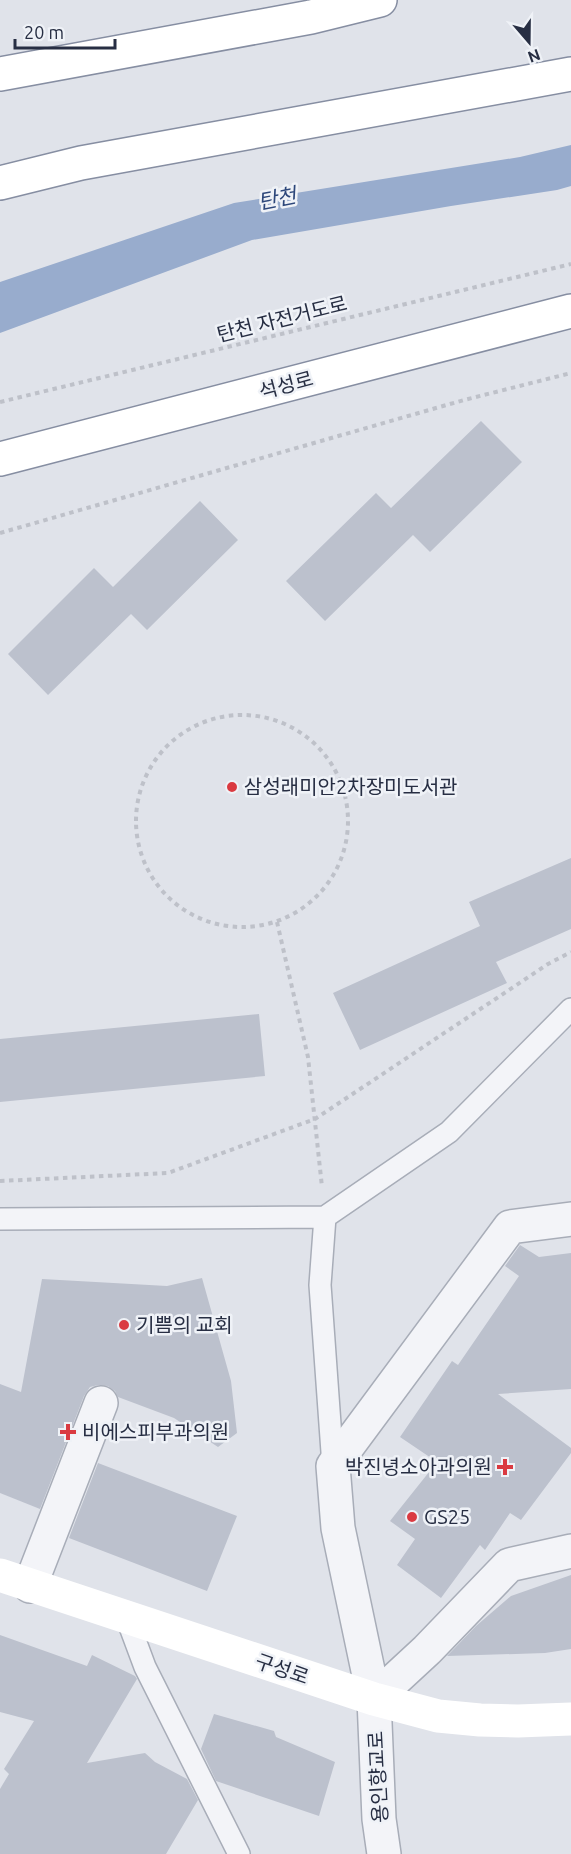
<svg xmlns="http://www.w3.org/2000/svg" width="571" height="1854" viewBox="0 0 571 1854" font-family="Ubuntu,'Noto Sans KR',sans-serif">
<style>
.water{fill:#98accd}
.building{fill:#bcc1cd}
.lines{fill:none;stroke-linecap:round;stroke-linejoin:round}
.service-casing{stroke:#a8adb8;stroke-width:24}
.minor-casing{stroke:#a8adb8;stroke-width:36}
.tertiary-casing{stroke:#a8adb8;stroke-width:36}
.trunk-casing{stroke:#868ea2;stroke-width:36}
.motorway-casing{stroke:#868ea2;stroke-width:36}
.path{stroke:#bec1c9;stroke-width:4;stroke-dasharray:4.5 4.5;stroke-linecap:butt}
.service{stroke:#f3f4f8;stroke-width:21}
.minor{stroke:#f3f4f8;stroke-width:33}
.tertiary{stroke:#f3f4f8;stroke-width:33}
.secondary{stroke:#fff;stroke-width:33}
.trunk{stroke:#fff;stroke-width:33}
.motorway{stroke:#fff;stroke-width:33}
.poi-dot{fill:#da3a41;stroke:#eff2f7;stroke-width:2}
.labels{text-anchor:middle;stroke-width:5;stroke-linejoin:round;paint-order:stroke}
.street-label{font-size:20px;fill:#272e43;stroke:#eff2f7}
.poi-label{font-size:20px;fill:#272e43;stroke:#eff2f7;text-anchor:start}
.water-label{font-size:21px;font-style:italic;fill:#2d477a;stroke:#eff2f7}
</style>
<rect width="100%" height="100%" fill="#e0e3ea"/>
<path class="water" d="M571,145V186L557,190L451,206L252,240L0,333V282L234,203L520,157Z"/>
<path class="building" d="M481,421L522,462L430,552L413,535L325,621L286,581L376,493L391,508Z
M200,501L238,540L147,630L131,614L48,695L8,654L94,568L113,587Z
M571,858V929L496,962L507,983L360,1050L333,993L480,926L469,902Z
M259,1014L265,1076L0,1102V1039Z
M520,1245L539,1257L571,1253V1389L498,1394L571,1448V1453L521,1520L510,1513L485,1550L480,1545L441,1598L397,1565L415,1539L390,1521L437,1462L400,1437L452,1361L458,1365L519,1276L505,1266Z
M202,1278L231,1381L237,1433L218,1447L174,1418L118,1397L115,1391L108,1386L98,1385L90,1387L84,1396L40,1509L0,1493V1384L21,1392L42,1279L167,1286Z
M98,1463L237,1516L207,1591L69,1538Z
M571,1575V1649L545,1653L447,1656L476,1626L511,1596Z
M0,1635L87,1666L92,1655L135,1676L137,1679L87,1763L145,1753L155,1762L187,1779L198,1800L166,1854H0V1789L9,1774L4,1769L34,1721L0,1712Z
M214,1714L274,1731L276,1737L335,1762L319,1816L216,1781L201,1749Z"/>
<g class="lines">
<g class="service-casing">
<path id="service" d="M325,1217L320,1285L333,1466
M0,1219L325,1217L449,1132L571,1009
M126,1616L145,1667L239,1854"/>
</g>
<g class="minor-casing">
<path id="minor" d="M30,1586L101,1403
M374,1699L338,1528L333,1466L510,1227L571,1219
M374,1699L427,1650L509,1565L571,1551"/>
</g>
<g class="tertiary-casing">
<path id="tertiary" d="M374,1699L379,1819L384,1854"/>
</g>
<g class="trunk-casing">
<path id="trunk" d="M0,183L81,163L571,74
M0,459L571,311"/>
</g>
<g class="motorway-casing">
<path id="motorway" d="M0,74L311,17L380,0"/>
</g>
<path class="path" d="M0,402L571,264
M0,533L464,400L571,373
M136 821a106 106 0 1 1 212 0a106 106 0 1 1-212 0Z
M277,922L308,1057L322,1187
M0,1181L168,1173L315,1119L548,964L571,952"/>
<use href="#service" class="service"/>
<use href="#minor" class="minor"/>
<use href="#tertiary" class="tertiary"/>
<path class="secondary" d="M0,1575L374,1699L438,1716L480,1720L518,1721L571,1719"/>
<use href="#trunk" class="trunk"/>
<use href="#motorway" class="motorway"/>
</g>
<g class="poi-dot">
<circle cx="232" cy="787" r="6"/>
<circle cx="124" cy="1325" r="6"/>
<path d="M65 1423h6v6h6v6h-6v6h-6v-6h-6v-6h6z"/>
<path d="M502 1458h6v6h6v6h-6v6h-6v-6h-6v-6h6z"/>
<circle cx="412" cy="1517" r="6"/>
</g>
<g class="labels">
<g class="street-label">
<text transform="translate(282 319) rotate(-14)" y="7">탄천 자전거도로</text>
<text transform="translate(286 385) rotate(-15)" y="7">석성로</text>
<text transform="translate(282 1669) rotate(19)" y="7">구성로</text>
<text transform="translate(378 1777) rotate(-93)" y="7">용인향교로</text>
</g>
<g class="poi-label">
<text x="244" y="794">삼성래미안2차장미도서관</text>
<text x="136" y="1332">기쁨의 교회</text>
<text x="82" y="1439">비에스피부과의원</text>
<text x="492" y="1474" text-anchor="end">박진녕소아과의원</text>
<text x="424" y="1524">GS25</text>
</g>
<g class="water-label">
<text transform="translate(277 199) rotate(-11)" y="7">탄천</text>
</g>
</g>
<g transform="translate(529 42) rotate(160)" stroke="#eff2f7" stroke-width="4.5" paint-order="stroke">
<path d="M0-4.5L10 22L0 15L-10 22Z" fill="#272e43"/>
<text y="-9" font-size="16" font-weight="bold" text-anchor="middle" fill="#272e43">N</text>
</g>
<path d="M15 39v9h100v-9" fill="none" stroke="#272e43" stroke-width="3"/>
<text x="24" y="39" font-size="18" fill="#272e43" stroke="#eff2f7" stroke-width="4.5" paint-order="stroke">20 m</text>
</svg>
